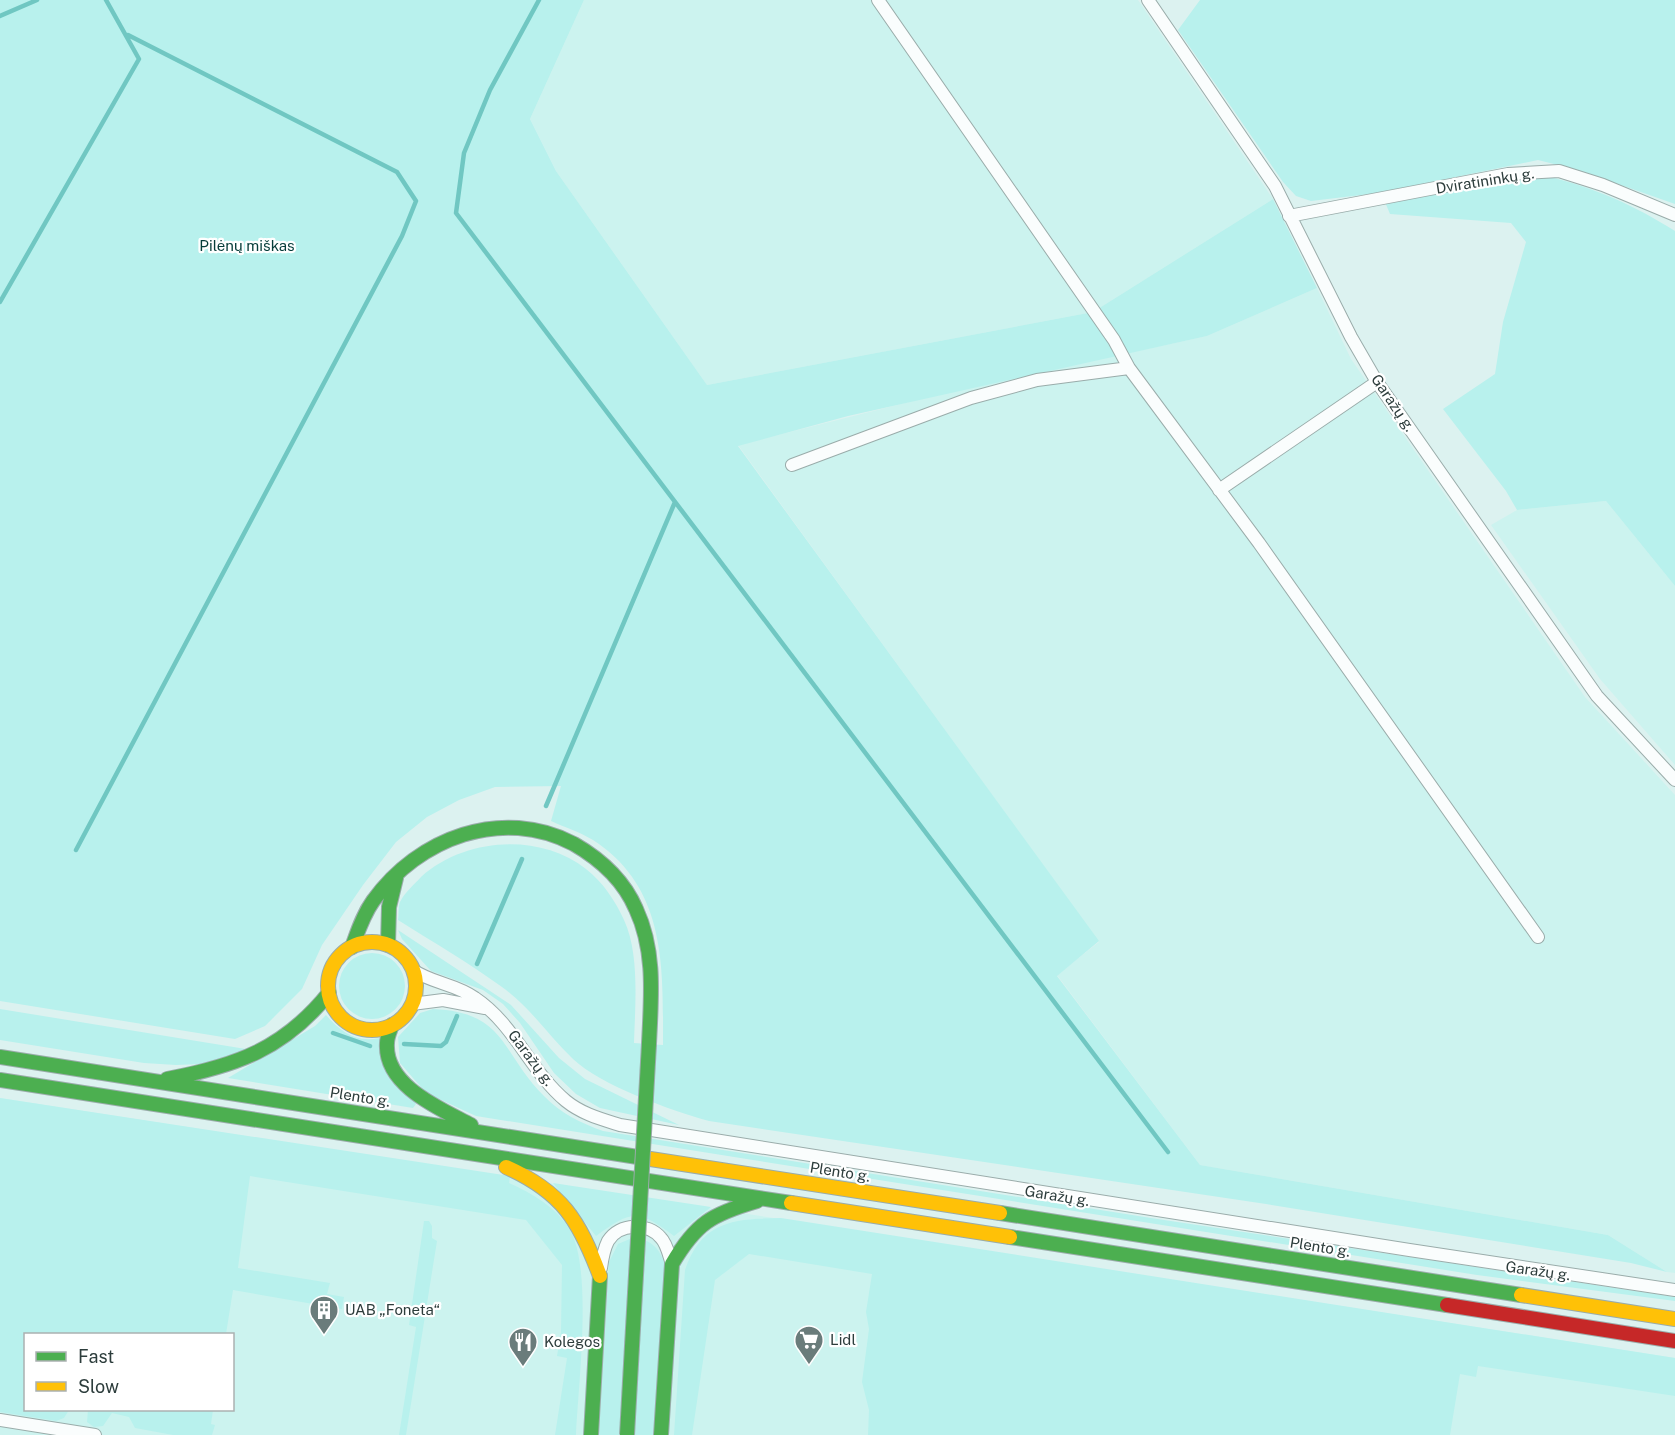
<svg xmlns="http://www.w3.org/2000/svg" width="1675" height="1435" viewBox="0 0 1675 1435" font-family="'Public Sans',sans-serif">
<style>
.built{fill:#ccf3ef;fill-rule:evenodd}
.green{fill:#b8f1ed}
.lines{fill:none;stroke-linecap:round;stroke-linejoin:round}
.stream{stroke:#70c7c2;stroke-width:4.5}
.street-casing{stroke:#9aacaa;stroke-width:14}
.fast-casing{stroke:#9aacaa;stroke-width:16}
.slow-casing{stroke:#9aacaa;stroke-width:16}
.jam-casing{stroke:#9aacaa;stroke-width:16}
.street{stroke:#fafdfd;stroke-width:12}
.fast{stroke:#4caf50;stroke-width:14}
.slow{stroke:#ffc107;stroke-width:14}
.jam{stroke:#c62828;stroke-width:14}
.fast-bridge-casing{stroke:#9aacaa;stroke-width:16;stroke-linecap:butt}
.fast-bridge{stroke:#4caf50;stroke-width:14}
.labels{text-anchor:middle;stroke-width:4.5;stroke-linejoin:round;paint-order:stroke}
.street-label{font-size:15px;fill:#2d3d3c;stroke:#fff}
.park-label{font-size:15px;fill:#063d3a;stroke:#fff}
.poi-label{font-size:15px;fill:#2d3d3c;stroke:#fff;text-anchor:start}
</style>
<rect width="100%" height="100%" fill="#dcf2f0"/>
<path class="built" d="M584,0H1138L1273,199L1093,312L707,385L556,171L530,119Z
M1317,288L1351,359L1585,697L1675,795V1273L1667,1272L1608,1235L1200,1165L1057,975L1099,942L738,445L937,395L1207,336Z
M1606,501L1675,586V765L1600,679L1491,525L1517,510Z
M0,1098L1675,1358V1435H0ZM26,1334H232V1410H26Z"/>
<path class="green" d="M0,0H584L530,119L556,171L707,385L1093,312L1273,199L1317,288L1207,336L848,416L738,446L1099,941L1057,976L1200,1165L1608,1235L1667,1272L1631,1263L1266,1204L709,1121C672,1111 600,1085 573,1059C548,1035 530,1007 502,987C469,963 433,942 398,920C399,915 398,907 400,902C404,893 415,884 421,877C464,838 539,832 586,869C603,882 616,902 624,920C640,954 635,1007 634,1043L663,1045C663,968 667,888 593,840C580,832 564,827 551,821L561,786L495,787L459,800L427,817L396,842L363,885L322,945L302,989L265,1026L235,1039L0,1001Z
M1200,0H1675V204L1578,170L1538,160L1378,193L1311,201L1296,196L1283,182L1178,30Z
M1547,176C1597,189 1632,204 1675,231V586L1606,501L1517,510L1506,491L1443,409L1495,374L1503,322L1526,242L1511,223L1390,214L1385,202Z
M398,930L511,1005L559,1058L585,1079L679,1125L600,1108L576,1094L554,1073L520,1023L503,1004L483,990L431,971L402,939Z
M339 986a33 33 0 1 1 66 0a33 33 0 1 1-66 0Z
M0,1009L252,1050L202,1064L176,1065L144,1063L0,1040Z
M433,1009C507,1012 501,1054 544,1096C560,1113 581,1123 603,1131L1151,1218L1675,1297V1301L1477,1275L476,1116L426,1093L400,1063L398,1037L420,1013Z
M326,1015C341,1032 356,1043 379,1038L416,1104L413,1108L228,1078L315,1026Z
M0,1098L510,1176L509,1183C532,1193 557,1208 570,1230C593,1270 578,1386 576,1435H555L567,1358L557,1356L561,1332L562,1265L526,1220L250,1176L238,1268L330,1283L327,1294L344,1297L342,1309L233,1290L226,1334H26V1410H69L64,1418L56,1421L0,1412Z
M553,1183L711,1207L674,1236C638,1209 632,1210 596,1236Z
M781,1218L1675,1358V1396L1478,1366L1476,1377L1460,1374L1450,1435H868L869,1410L862,1382L869,1329L866,1312L872,1274L749,1254L715,1280L692,1435H674L685,1270C702,1220 735,1219 781,1218Z
M424,1221H429L432,1226V1238L437,1241L406,1435H399L416,1327L409,1325Z
M632,1238C653,1239 661,1250 666,1269L653,1435H599L609,1262L618,1244Z
M88,1410H213L211,1424L215,1425L212,1435H173L135,1428L129,1417L112,1413L103,1426L94,1427L87,1422Z"/>
<g class="lines">
<path class="stream" d="M539,0L490,90L464,153L456,213L1168,1152
M0,16L37,0
M0,302L139,59L106,0
M546,806L675,502
M76,850L402,236L416,201L397,172L128,35
M477,964L522,859
M333,1033L370,1046
M404,1044L441,1046L446,1042L457,1016"/>
<g class="street-casing">
<path id="street" d="M878,0L1114,340L1129,368L1259,543L1538,937
M1148,0L1275,186L1351,337L1377,382L1597,696L1675,780
M1289,216L1508,174L1559,171L1603,185L1675,215
M792,465L971,398L1037,380L1129,368
M1219,490L1377,382
M413,970C431,983 456,984 475,998C515,1025 530,1071 566,1101C582,1114 601,1119 620,1125C972,1182 1323,1238 1675,1290
M412,1004L443,1000L485,1008
M601,1268C602,1260 604,1249 608,1241C619,1223 648,1222 661,1238C667,1244 669,1256 672,1264
M0,1420L95,1435"/>
</g>
<g class="fast-casing">
<path id="fast" d="M388,945L389,907L396,878
M352,947C358,931 363,915 373,901C418,838 502,806 574,844C600,859 624,881 636,909C656,952 651,998 649,1044
M392,1025C390,1031 387,1037 387,1043C384,1086 441,1109 471,1125
M0,1057L644,1158
M167,1079C236,1066 284,1049 329,993
M0,1080L791,1203
M1000,1213L1521,1295
M1010,1237L1447,1305
M672,1264C696,1223 712,1214 757,1201
M591,1435L600,1276
M661,1435L672,1264"/>
</g>
<g class="slow-casing">
<path id="slow" d="M328 986a44 44 0 1 1 88 0a44 44 0 1 1-88 0Z
M644,1158L1000,1213
M506,1167C562,1192 579,1220 600,1276
M791,1203L1010,1237
M1521,1295L1675,1319"/>
</g>
<g class="jam-casing">
<path id="jam" d="M1447,1305L1675,1341"/>
</g>
<use href="#street" class="street"/>
<use href="#fast" class="fast"/>
<use href="#slow" class="slow"/>
<use href="#jam" class="jam"/>
<g class="fast-bridge-casing">
<path id="fast-bridge" d="M627,1435L649,1044"/>
</g>
<use href="#fast-bridge" class="fast-bridge"/>
</g>
<defs>
<g id="building-pin" transform="scale(1.5)"><path d="M0 17L-7.5 6A9.5 9.5 0 1 1 7.5 6Z" fill="#6a7c7b" stroke="#fff"/><path d="M-4-6H4V6H1V3H-1V6H-4ZM-2.5-4.3h1.7v1.8h-1.7ZM.8-4.3h1.7v1.8H.8ZM-2.5-1h1.7V.8h-1.7ZM.8-1h1.7V.8H.8Z" fill="#fff"/></g>
<g id="supermarket-pin" transform="scale(1.5)"><path d="M0 17L-7.5 6A9.5 9.5 0 1 1 7.5 6Z" fill="#6a7c7b" stroke="#fff"/><path d="M-6-5.5h2.5l.6 2H6L4.5 2H-2.5L-4.4-4H-6ZM-1.5 3.2a1.3 1.3 0 1 0 .1 0ZM3 3.2a1.3 1.3 0 1 0 .1 0Z" fill="#fff"/></g>
<g id="restaurant-pin" transform="scale(1.5)"><path d="M0 17L-7.5 6A9.5 9.5 0 1 1 7.5 6Z" fill="#6a7c7b" stroke="#fff"/><path d="M-5-6h1v4h1v-4h1v4h1v-4h1v5L-1.5 .5V6h-2V.5L-5-1ZM5-6V6H3V1.5H1.5Q1.5-4 5-6Z" fill="#fff"/></g>
</defs>
<g fill-rule="evenodd">
<use href="#building-pin" x="324" y="1310"/>
<use href="#supermarket-pin" x="809" y="1340"/>
<use href="#restaurant-pin" x="523" y="1342"/>
</g>
<g class="labels">
<g class="street-label">
<text transform="translate(1485 181) rotate(-9)" y="5">Dviratininkų g.</text>
<text transform="translate(1393 403) rotate(56)" y="5">Garažų g.</text>
<text transform="translate(531 1058) rotate(53)" y="5">Garažų g.</text>
<text transform="translate(360 1097) rotate(9)" y="5">Plento g.</text>
<text transform="translate(840 1172) rotate(9)" y="5">Plento g.</text>
<text transform="translate(1057 1196) rotate(9)" y="5">Garažų g.</text>
<text transform="translate(1320 1247) rotate(9)" y="5">Plento g.</text>
<text transform="translate(1538 1271) rotate(8)" y="5">Garažų g.</text>
</g>
<g class="park-label">
<text x="247" y="251">Pilėnų miškas</text>
</g>
<g class="poi-label">
<text x="345" y="1315">UAB „Foneta“</text>
<text x="830" y="1345">Lidl</text>
<text x="544" y="1347">Kolegos</text>
</g>
</g>
<rect x="24" y="1333" width="210" height="78" fill="#ffffff" stroke="#abb1b1" stroke-width="1.5"/>
<rect x="36" y="1352" width="30" height="9" fill="#4caf50" stroke="#abb1b1" stroke-width="1.5"/>
<text x="78" y="1363" font-size="18" fill="#2d3d3c">Fast</text>
<rect x="36" y="1382" width="30" height="9" fill="#ffc107" stroke="#abb1b1" stroke-width="1.5"/>
<text x="78" y="1393" font-size="18" fill="#2d3d3c">Slow</text>
</svg>
